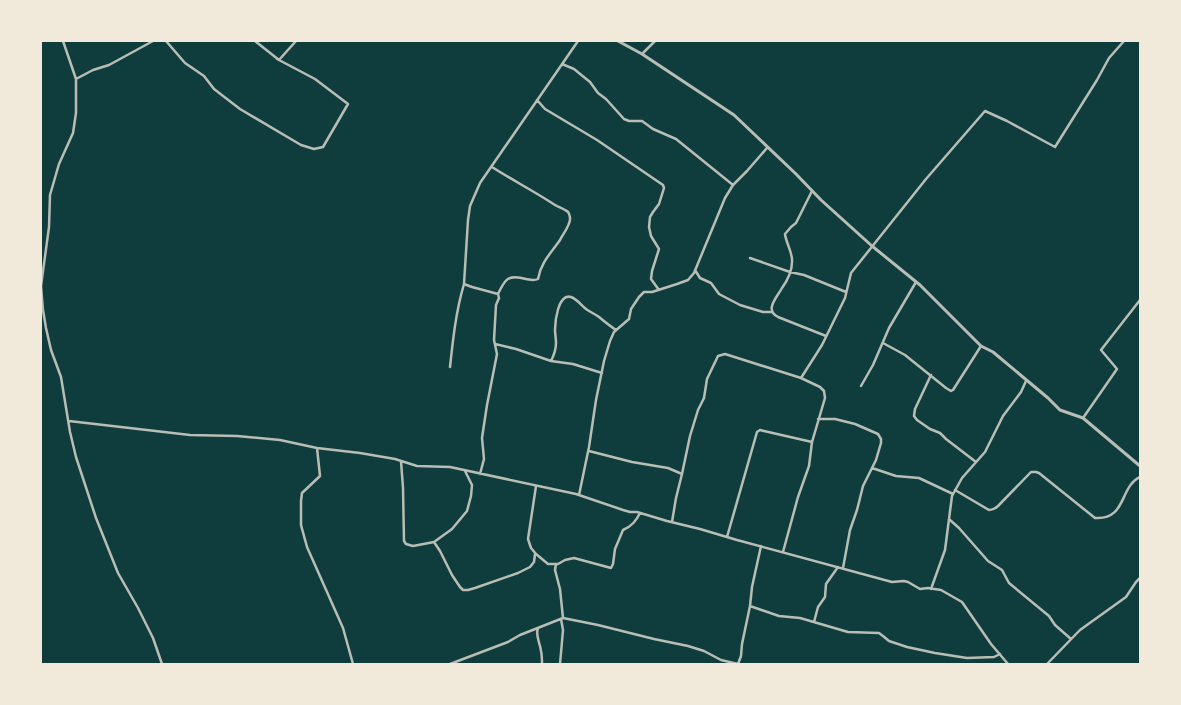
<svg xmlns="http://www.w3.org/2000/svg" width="1181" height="705" viewBox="0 0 1181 705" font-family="'Noto Sans',sans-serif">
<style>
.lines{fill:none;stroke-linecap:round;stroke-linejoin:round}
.minor{stroke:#b8beb3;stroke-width:2.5}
.tertiary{stroke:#b8beb3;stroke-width:3}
</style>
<rect width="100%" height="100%" fill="#0f3d3e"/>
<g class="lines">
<path class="minor" d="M63,41L76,79V113L73,133L59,164L50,195L49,227L41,286L43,310L46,328L51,350L61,377L70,432L76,457L96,518L118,573L138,608L153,638L162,664
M166,41L185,63L204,76L214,89L240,109L301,145L314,149L323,147L348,104L315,79L279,60L255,41
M642,54L655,41
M277,59L279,60L296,41
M562,64L574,69L590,82L598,93L606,99L624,119L629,121H642L653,129L676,139L733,185
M76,79L93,70L109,65L153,41
M537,100L545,109L597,140L663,185L664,188L659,204L653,212L650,217L649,227L651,236L659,249L652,271L651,279L659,290
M492,167C512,180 534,191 555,205C558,207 565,209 568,212C569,213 570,217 570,218C571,224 563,234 560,240C551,253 541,262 538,279C534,281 531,280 526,279C508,274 505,279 498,294
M812,191L796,223L791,227L785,234C786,243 793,253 792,262C792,271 787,281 782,288C777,297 764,310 778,317L826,336
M750,258L790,272L804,275L846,292
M695,270L700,278L711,283L719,294L740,305L763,312H772
M883,343L905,355L946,388L951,391L953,390L981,346
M495,344L516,349L551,361L573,364L602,373
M551,361C554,355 556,349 556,343C556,338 555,334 555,330C555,322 558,293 571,297C577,299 581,305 586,309C590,312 595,314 599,317C605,322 610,326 616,330
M450,367C453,339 456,311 464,284
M931,375L915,409L914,416L917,420L930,429L940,433L946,439L976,462
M801,378L822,345L845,298L851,273L926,179L985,111L1007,121L1055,147L1097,80L1109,58L1124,41
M861,386L873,365L889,328L916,282
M1083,418L1117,369L1101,350L1140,300
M818,419H835L855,424L878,434L881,439V443L876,460L863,486L857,510L850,530L843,568
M69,421L190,435L237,436L280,440L317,448L360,453L395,459L417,466L450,467L576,494L623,510L630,512H637L667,521L700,529L737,540L892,582L904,581L908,582L920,589L928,588L941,590L962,602L991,644L1008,664
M317,448L320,476L302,493L301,501V525L307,547L343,628L353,664
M589,451L632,462L668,468L682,474
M401,461L403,488L404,541L406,544L413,546L434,542L452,529L467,511L471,496L472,485L465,471
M872,468L896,476L919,478L953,494
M480,474L484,459L482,438L487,405L497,354L494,340L496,305L499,298L498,294L472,287L464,284L468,220L470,206L480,183L578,41
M536,486L528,539L531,548L536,554L548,564H558L565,560L574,558L611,568L613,564L615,549L623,530C632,526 636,521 640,513
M955,490L989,510C993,510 995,509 998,506L1031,472H1036L1039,473L1095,518C1127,520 1119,487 1140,477
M579,495L589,447L596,400L604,361L610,341L614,332L629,319L631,309L639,297L644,292H652L677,284L688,280L694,273L725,198L733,185L747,171L767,148
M950,520L959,528L988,561L1002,570L1009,583L1049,616L1055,625L1071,639
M672,522L676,498L682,474L690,436L698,410L704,398L707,379L718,356L725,354L801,378L820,387L824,391L825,398L812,442
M727,537L757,432L760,430L764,431L812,442L809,466L798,497L783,552
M434,542L440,551L452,575L460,587L463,590H468L475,588L518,573L530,567L534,562L535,554
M556,564L555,570L560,589L563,618
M931,589L945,550L952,496L962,478L985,452L1003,416L1021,392L1026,381
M750,606L779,616L800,618L848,632L879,633L883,636L889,641L907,647L935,653L967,658L994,657L1000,654
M814,622L818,607L825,597L826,584L838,567
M538,628C535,636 540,642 541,651C542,655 542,660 542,664
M450,664L508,642L520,635L563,618L598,625L654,639L688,646L704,651L721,660L738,664L741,656L742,644L750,606L752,587L761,546
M560,664L563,630L561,619
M1047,664L1080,630L1126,597L1136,582L1140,578"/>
<path class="tertiary" d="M618,41L642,54L734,115L796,174L821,200L872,246L920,285L981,346L993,352L1048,398L1060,410L1083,418L1140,466"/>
</g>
<rect width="1181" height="705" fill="none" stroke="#f1e9da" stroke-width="84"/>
</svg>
